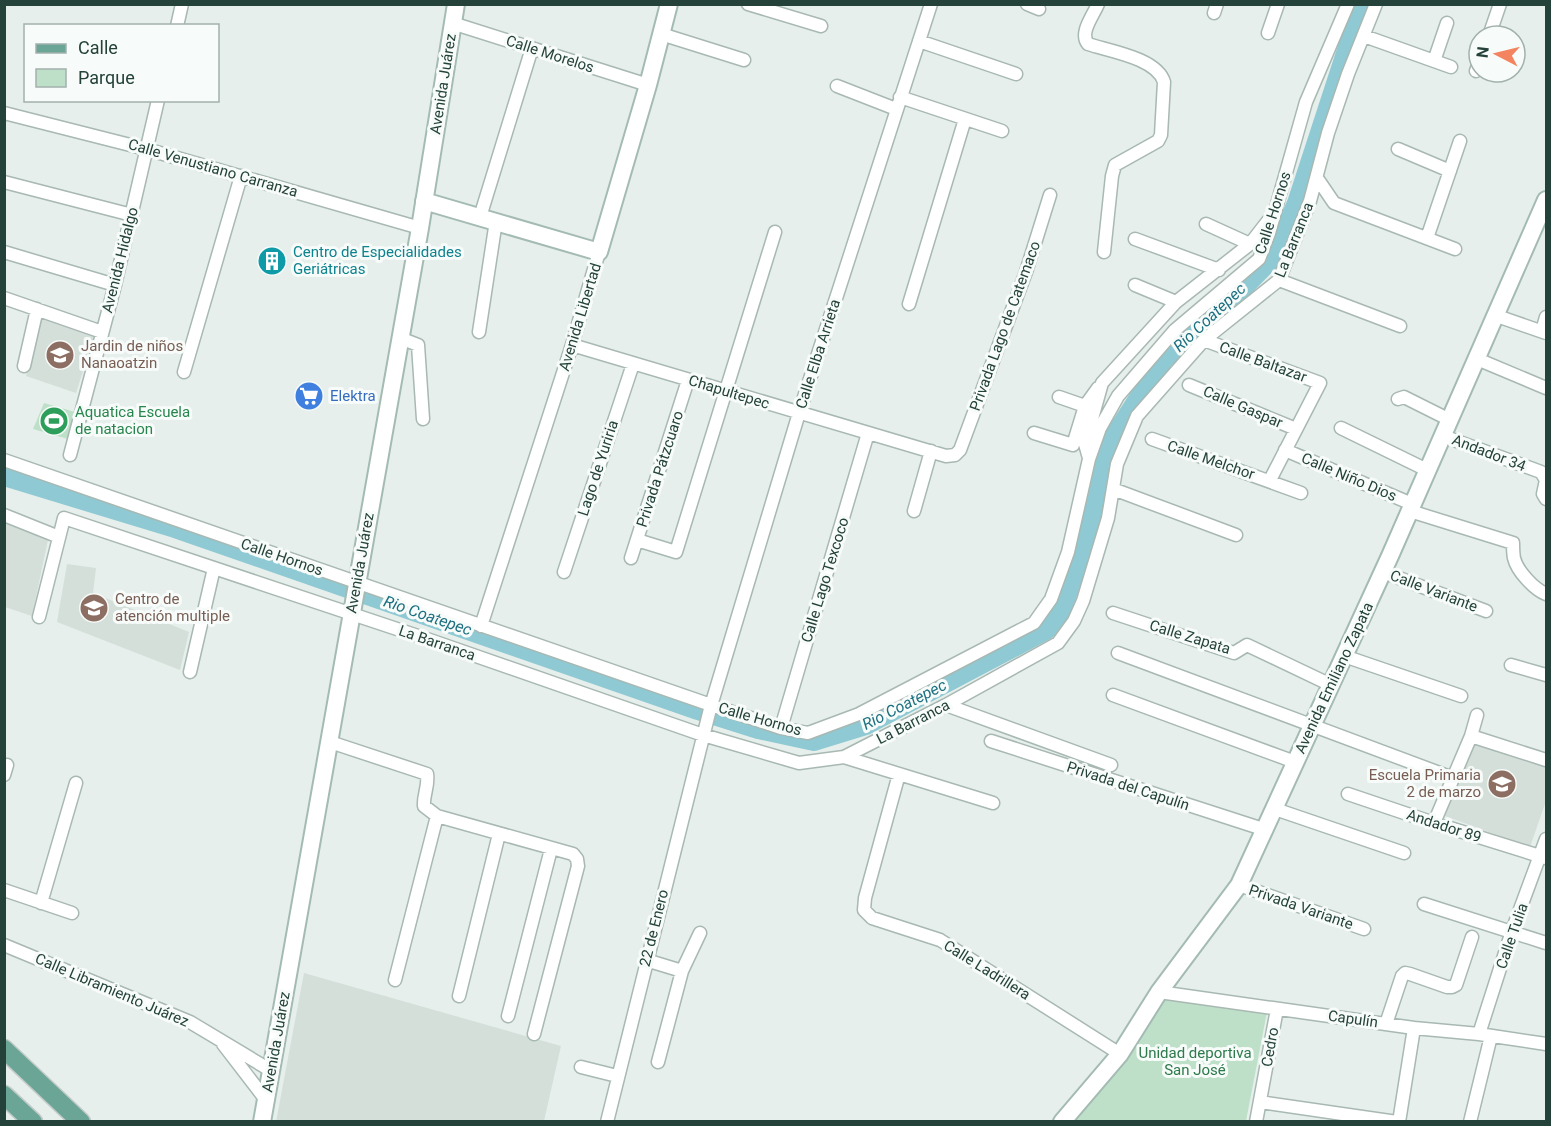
<svg xmlns="http://www.w3.org/2000/svg" width="1551" height="1126" viewBox="0 0 1551 1126" font-family="Roboto,sans-serif">
<style>
.built{fill:#d4dfda}
.green{fill:#bfe0c8}
.lines{fill:none;stroke-linecap:round;stroke-linejoin:round}
.river{stroke:#8ec9d4;stroke-width:20}
.street-casing{stroke:#a8b8b2;stroke-width:15}
.secondary-casing{stroke:#a4bbb3;stroke-width:20}
.primary-casing{stroke:#c2cac8;stroke-width:21}
.street{stroke:#fff;stroke-width:12}
.secondary{stroke:#fff;stroke-width:16}
.primary{stroke:#6aa596;stroke-width:18}
.labels{text-anchor:middle;stroke-width:6;stroke-linejoin:round;paint-order:stroke}
.street-label{font-size:15px;fill:#24423a;stroke:#f7fbf9}
.culture-label{font-size:15px;fill:#0d838f;stroke:#f7fbf9;text-anchor:start}
.education-label{font-size:15px;fill:#785e54;stroke:#f7fbf9;text-anchor:start}
.shop-label{font-size:15px;fill:#366cbe;stroke:#f7fbf9;text-anchor:start}
.leisure-label{font-size:15px;fill:#27864d;stroke:#f7fbf9;text-anchor:start}
.park-label{font-size:15px;fill:#2d7a4b;stroke:#f7fbf9}
.water-label{font-size:16px;font-style:italic;fill:#1c6f80;stroke:#f7fbf9}
</style>
<rect width="100%" height="100%" fill="#e6efeb"/>
<path class="built" d="M41,316L95,334L76,393L26,376Z
M4,518L49,535L32,616L5,607Z
M67,564L96,568L93,593L189,632L180,670L57,622Z
M1474,740L1546,767V801L1530,847L1445,816Z
M304,973L561,1046L544,1121L276,1122Z"/>
<path class="green" d="M44,403L75,412L68,439L33,429Z
M1166,995L1267,1012L1246,1121L1068,1122Z"/>
<g class="lines">
<path class="river" d="M4,476L175,528L698,710L758,729L814,741L866,725L1046,630L1062,609L1095,510L1110,443L1164,359L1233,298L1274,256L1297,203L1362,4"/>
<g class="street-casing">
<path id="street" d="M748,4L821,26
M1027,4L1039,9
M1098,4C1093,16 1079,33 1088,44C1109,51 1157,58 1164,82L1161,135L1158,141L1115,165L1112,176L1104,252
M1214,13L1217,4
M452,23L648,85
M177,26L182,4
M1268,33L1278,4
M661,34L744,60
M1364,36L1451,67
M1489,36L1500,4
M919,41L1016,74
M1434,61L1447,23
M1476,71L1479,63
M837,86L896,109
M900,97L1002,131
M4,113L146,149L420,228
M1398,149L1450,171
M1317,178L1334,203L1455,249
M4,182L132,215
M480,217L532,48
M1206,224L1250,244
M1427,238L1460,141
M1135,239L1219,270
M4,252L115,285
M1279,280L1400,326
M1135,285L1176,302
M4,298L102,332
M909,304L965,119
M1497,316L1546,333
M1542,331L1546,317
M479,332L496,221
M400,338L418,345L423,419
M1204,340L1320,383L1270,480
M572,345L946,456L955,455L960,450L1026,272L1050,195
M1477,359L1546,388
M24,366L37,309
M184,372L241,176
M1189,385L1296,429
M1059,397L1085,406
M1398,399L1404,397L1450,420
M1341,428L1427,470
M1034,433L1073,445L1085,406L1098,388
M1443,436L1541,472L1546,480L1543,494L1546,499
M1152,439L1301,493
M1285,450L1412,504
M70,455L115,285L158,100
M1089,458L1085,444L1102,383L1176,302L1250,244L1271,217
M4,460L711,705L781,728L808,733L859,714L1034,623L1051,599L1068,552L1089,459L1100,428L1118,396L1175,330L1259,259L1269,233L1306,102L1348,4
M1113,489L1236,535
M914,511L931,451
M1410,511L1513,543C1513,547 1513,553 1514,558C1517,571 1534,589 1546,594
M4,515L59,537
M637,540L676,552L775,232
M631,558L688,380
M564,572L633,364
M1383,572L1486,611
M1113,613L1234,653L1247,645L1331,685
M39,617L64,518L427,639L703,735L799,763L844,757L946,705L1058,643L1074,621L1083,601L1108,518L1117,464L1137,416L1204,340L1279,280L1310,201L1328,133L1348,74L1376,4
M481,626L572,345L599,252
M1118,653L1453,778
M1344,656L1461,696
M1511,665L1546,675
M190,672L214,568
M1113,695L1295,762
M946,705L1111,765
M781,728L868,433
M1471,736L1546,760
M991,741L1266,830
M330,742L427,774C429,786 423,795 424,806L437,816L573,854L577,859L578,866L534,1034
M844,757L993,803
M899,774L865,898L864,910L872,918L940,940L1120,1054
M4,775L7,765
M1348,794L1434,823L1546,858
M1275,809L1404,853
M1434,823L1471,736L1477,715
M1239,885L1364,929
M4,890L72,913
M41,903L76,783
M1424,904L1546,943
M4,945L190,1022L270,1070
M646,960L682,971L658,1062
M682,971L700,933
M395,980L437,816
M1159,992L1414,1028L1479,1034L1546,1044
M459,996L499,834
M508,1016L551,849
M1386,1024L1402,976L1405,973L1410,974L1447,987H1452L1456,985L1472,937
M1479,1034L1512,931L1546,839
M223,1044L266,1100
M581,1067L617,1076
M1260,1102L1397,1122
M607,1122L710,709L799,413L931,4
M1256,1122L1277,1009
M1399,1122L1414,1028
M1470,1122L1491,1036"/>
</g>
<g class="secondary-casing">
<path id="secondary" d="M424,201L599,252L648,85L669,4
M262,1122L420,228L456,4
M1062,1122L1120,1054L1159,992L1239,885L1390,556L1546,200"/>
</g>
<g class="primary-casing">
<path id="primary" d="M4,1049L81,1122
M4,1095L33,1122"/>
</g>
<use href="#street" class="street"/>
<use href="#secondary" class="secondary"/>
<use href="#primary" class="primary"/>
</g>
<defs>
<g id="building-disc" transform="scale(1.5)"><circle r="9.5" fill="#0f9aa8" stroke="#f7fbf9"/><path d="M-4-6H4V6H1V3H-1V6H-4ZM-2.5-4.3h1.7v1.8h-1.7ZM.8-4.3h1.7v1.8H.8ZM-2.5-1h1.7V.8h-1.7ZM.8-1h1.7V.8H.8Z" fill="#fff"/></g>
<g id="school-disc" transform="scale(1.5)"><circle r="9.5" fill="#8d6e63" stroke="#f7fbf9"/><path d="M0-5L7-2L0 1L-7-2ZM-4 1L0 2.5L4 1V4Q0 6-4 4Z" fill="#fff"/></g>
<g id="supermarket-disc" transform="scale(1.5)"><circle r="9.5" fill="#3f7fe0" stroke="#f7fbf9"/><path d="M-6-5.5h2.5l.6 2H6L4.5 2H-2.5L-4.4-4H-6ZM-1.5 3.2a1.3 1.3 0 1 0 .1 0ZM3 3.2a1.3 1.3 0 1 0 .1 0Z" fill="#fff"/></g>
<g id="stadium-disc" transform="scale(1.5)"><circle r="9.5" fill="#2e9e5b" stroke="#f7fbf9"/><path d="M0-5a6.5 5 0 1 0 0 10a6.5 5 0 1 0 0-10ZM-3.5-1.8h7v3.6h-7Z" fill="#fff"/></g>
</defs>
<g fill-rule="evenodd">
<use href="#building-disc" x="272" y="261"/>
<use href="#school-disc" x="60" y="355"/>
<use href="#supermarket-disc" x="309" y="396"/>
<use href="#stadium-disc" x="54" y="421"/>
<use href="#school-disc" x="94" y="608"/>
<use href="#school-disc" x="1502" y="784"/>
</g>
<g class="labels">
<g class="street-label">
<text transform="translate(550 54) rotate(18)" y="5">Calle Morelos</text>
<text transform="translate(443 84) rotate(-81)" y="5">Avenida Juárez</text>
<text transform="translate(213 168) rotate(16)" y="5">Calle Venustiano Carranza</text>
<text transform="translate(1273 213) rotate(-72)" y="5">Calle Hornos</text>
<text transform="translate(1294 240) rotate(-68)" y="5">La Barranca</text>
<text transform="translate(120 260) rotate(-76)" y="5">Avenida Hidalgo</text>
<text transform="translate(580 317) rotate(-73)" y="5">Avenida Libertad</text>
<text transform="translate(1005 326) rotate(-70)" y="5">Privada Lago de Catemaco</text>
<text transform="translate(818 354) rotate(-72)" y="5">Calle Elba Arrieta</text>
<text transform="translate(1263 362) rotate(20)" y="5">Calle Baltazar</text>
<text transform="translate(729 392) rotate(17)" y="5">Chapultepec</text>
<text transform="translate(1243 407) rotate(23)" y="5">Calle Gaspar</text>
<text transform="translate(1489 453) rotate(21)" y="5">Andador 34</text>
<text transform="translate(1211 460) rotate(19)" y="5">Calle Melchor</text>
<text transform="translate(598 468) rotate(-72)" y="5">Lago de Yuriria</text>
<text transform="translate(660 469) rotate(-72)" y="5">Privada Pátzcuaro</text>
<text transform="translate(1349 477) rotate(23)" y="5">Calle Niño Dios</text>
<text transform="translate(282 557) rotate(19)" y="5">Calle Hornos</text>
<text transform="translate(360 563) rotate(-80)" y="5">Avenida Juárez</text>
<text transform="translate(825 580) rotate(-73)" y="5">Calle Lago Texcoco</text>
<text transform="translate(1434 591) rotate(21)" y="5">Calle Variante</text>
<text transform="translate(1190 637) rotate(17)" y="5">Calle Zapata</text>
<text transform="translate(437 643) rotate(19)" y="5">La Barranca</text>
<text transform="translate(1334 678) rotate(-65)" y="5">Avenida Emiliano Zapata</text>
<text transform="translate(760 719) rotate(16)" y="5">Calle Hornos</text>
<text transform="translate(913 722) rotate(-27)" y="5">La Barranca</text>
<text transform="translate(1128 786) rotate(18)" y="5">Privada del Capulín</text>
<text transform="translate(1444 826) rotate(18)" y="5">Andador 89</text>
<text transform="translate(1301 907) rotate(19)" y="5">Privada Variante</text>
<text transform="translate(654 928) rotate(-76)" y="5">22 de Enero</text>
<text transform="translate(1512 936) rotate(-71)" y="5">Calle Tulia</text>
<text transform="translate(987 970) rotate(32)" y="5">Calle Ladrillera</text>
<text transform="translate(112 990) rotate(23)" y="5">Calle Libramiento Juárez</text>
<text transform="translate(1353 1019) rotate(8)" y="5">Capulín</text>
<text transform="translate(276 1042) rotate(-80)" y="5">Avenida Juárez</text>
<text transform="translate(1270 1047) rotate(-80)" y="5">Cedro</text>
</g>
<g class="culture-label">
<text x="293" y="257">Centro de Especialidades<tspan x="293" dy="17">Geriátricas</tspan></text>
</g>
<g class="education-label">
<text x="81" y="351">Jardin de niños<tspan x="81" dy="17">Nanaoatzin</tspan></text>
<text x="115" y="604">Centro de<tspan x="115" dy="17">atención multiple</tspan></text>
<text x="1481" y="780" text-anchor="end">Escuela Primaria<tspan x="1481" dy="17">2 de marzo</tspan></text>
</g>
<g class="shop-label">
<text x="330" y="401">Elektra</text>
</g>
<g class="leisure-label">
<text x="75" y="417">Aquatica Escuela<tspan x="75" dy="17">de natacion</tspan></text>
</g>
<g class="park-label">
<text x="1195" y="1058">Unidad deportiva<tspan x="1195" dy="17">San José</tspan></text>
</g>
<g class="water-label">
<text transform="translate(1209 317) rotate(-43)" y="6">Rio Coatepec</text>
<text transform="translate(428 615) rotate(19)" y="6">Rio Coatepec</text>
<text transform="translate(904 704) rotate(-27)" y="6">Rio Coatepec</text>
</g>
</g>
<rect width="1551" height="1126" fill="none" stroke="#24423a" stroke-width="12"/>
<rect x="24" y="24" width="195" height="78" fill="#f7fbf9" stroke="#a3b1ad" stroke-width="1.5"/>
<rect x="36" y="44" width="30" height="9" fill="#6aa596" stroke="#a3b1ad" stroke-width="1.5"/>
<text x="78" y="54" font-size="18" fill="#24423a">Calle</text>
<rect x="36" y="69" width="30" height="18" fill="#bfe0c8" stroke="#a3b1ad" stroke-width="1.5"/>
<text x="78" y="84" font-size="18" fill="#24423a">Parque</text>
<g transform="translate(1497 54) rotate(277)"><circle r="28" fill="#f7fbf9" stroke="#a3b1ad" stroke-width="1.5"/>
<path d="M0-4.5L10 22L0 15L-10 22Z" fill="#f4845f"/>
<text y="-9" font-size="16" font-weight="bold" text-anchor="middle" fill="#24423a">N</text>
</g>
</svg>
